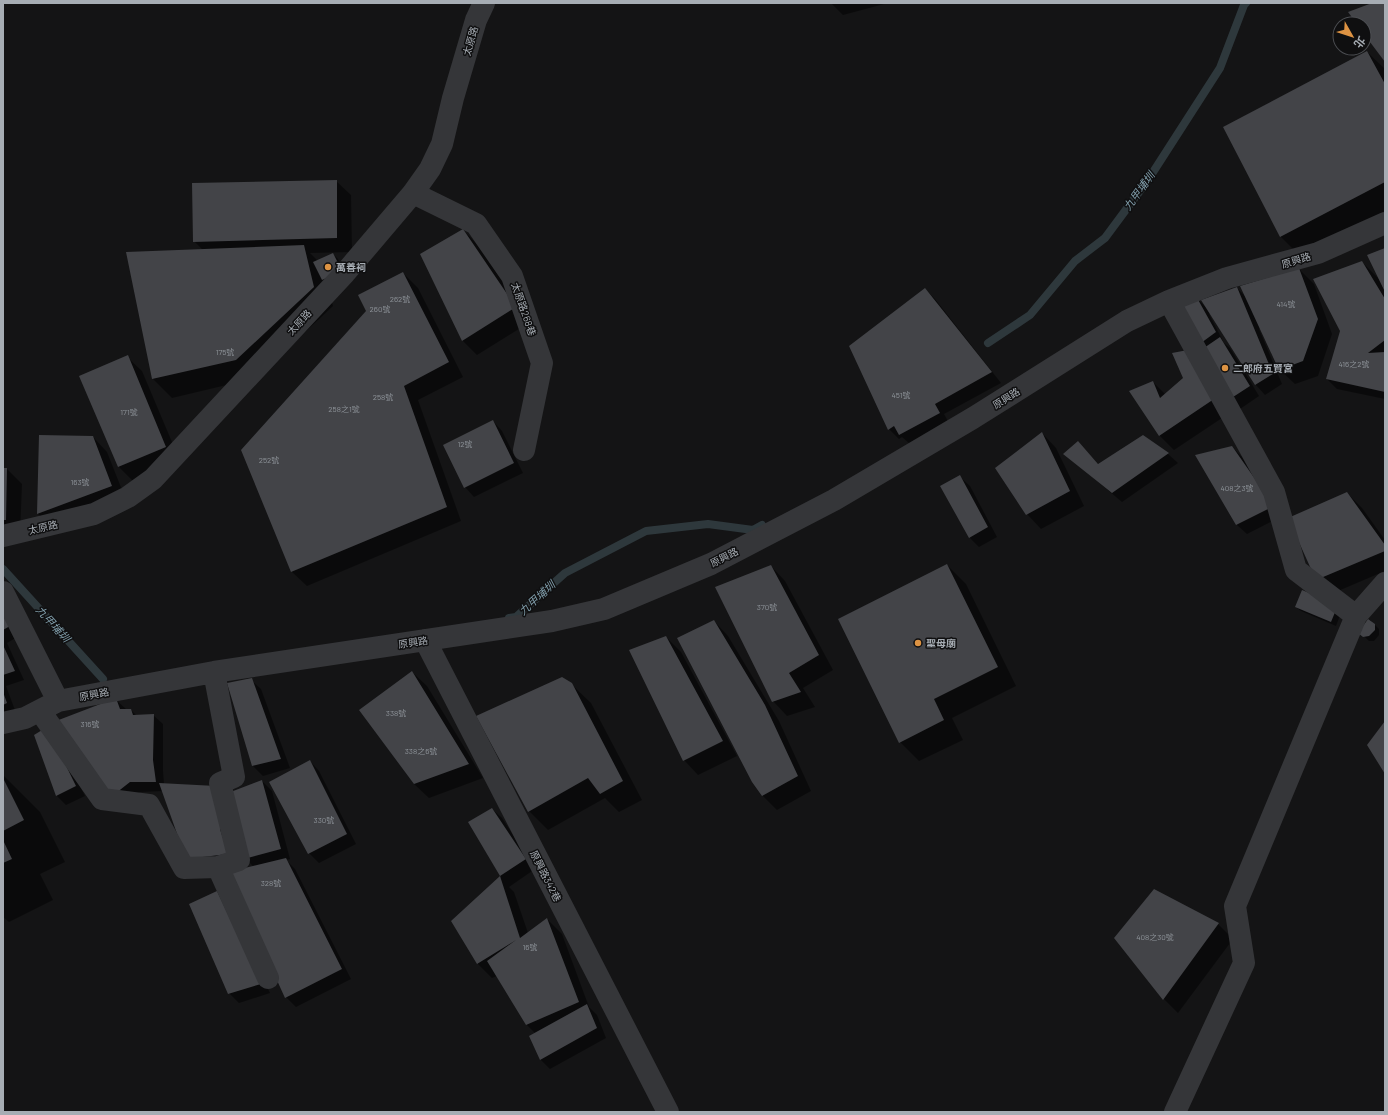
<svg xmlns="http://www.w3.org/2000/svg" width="1388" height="1115" viewBox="0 0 1388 1115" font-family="Barlow,'Noto Sans TC',sans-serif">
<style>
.shadow{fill:#0007}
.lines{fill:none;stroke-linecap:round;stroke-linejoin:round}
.stream{stroke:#2e383c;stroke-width:8}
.building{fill:#434448}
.minor{stroke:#353639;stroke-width:22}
.poi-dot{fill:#dd9343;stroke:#0f0f10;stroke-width:1.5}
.labels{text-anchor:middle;stroke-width:3;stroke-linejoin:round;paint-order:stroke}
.number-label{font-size:8px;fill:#8e9399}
.street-label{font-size:10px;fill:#a7adb4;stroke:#0f0f10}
.poi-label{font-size:10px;font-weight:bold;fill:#a7adb4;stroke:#0f0f10;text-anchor:start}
.water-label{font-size:11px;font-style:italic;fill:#819eab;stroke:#0f0f10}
</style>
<rect width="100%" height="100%" fill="#141415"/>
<path class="shadow" d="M831,3H888L843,15Z
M1367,52L1385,69V211L1300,256L1281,237L1224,127Z
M336,181L351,195L352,252L310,253L318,261L333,254L338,259L345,276L327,284L333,306L256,378L172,398L153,379L203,250L194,241Z
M463,230L478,245L530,322L477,355L463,341L422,254Z
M1385,249V399L1337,389L1327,379L1362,262L1379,279Z
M1299,269L1314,284L1332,334L1318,376L1295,384L1280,370L1261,328L1259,329L1282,384L1265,395L1256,385L1211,313L1209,314L1224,343L1230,348L1259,396L1240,409L1201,342L1195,297L1207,308L1237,288L1246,297Z
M403,273L418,288L463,377L418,400L461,521L307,586L292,572L242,450Z
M925,289L935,299L1001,383L944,414L949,423L910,444L902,437L899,439L889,429Z
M127,357L142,371L180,461L133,481L119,467L81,377Z
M1208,364L1231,412L1174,450L1160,436L1130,391L1153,382L1166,395Z
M493,421L502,431L523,473L474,497L465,487Z
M1042,433L1056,448L1084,506L1041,529L1027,514Z
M40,436L93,437L107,452L126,500L53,528L38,514Z
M1143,437L1168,454L1178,463L1122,502L1065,454L1078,442L1098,464Z
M1232,447L1242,457L1282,516L1247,534L1237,525L1196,455Z
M3,469H7L22,484L20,534L3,533Z
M960,477L970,486L997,537L979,547L970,538Z
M1347,493L1362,508L1385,540V571L1331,594L1317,580Z
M947,565L966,584L1016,686L952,718L963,740L919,761L900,742Z
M771,566L785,581L833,670L803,688L815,707L787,716L773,701Z
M3,604L19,636L7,643L24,680L6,686L16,713L3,718Z
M1296,607L1342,610L1336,626L1301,611Z
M1365,619L1370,620L1379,629V635L1374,641H1369L1364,636Z
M714,621L728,636L779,721L811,791L777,810L762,795Z
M666,637L681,652L737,756L698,775L684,760Z
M412,672L427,686L483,778L429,798L414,784Z
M251,680L261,689L290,768L263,776L253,766L228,683Z
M571,684L591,703L642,800L619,812L605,798L548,830L529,811Z
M116,700L126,709L131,710L136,715H153L163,724V771L164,784L216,787L237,864L196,868L163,791L140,792L122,806L112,796Z
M35,735L56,738L85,796L66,805L57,796Z
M310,761L319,771L356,844L319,863L309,853Z
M3,775L40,812L65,862L40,874L53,900L9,922L3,917Z
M262,781L272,791L290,859L286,860L295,869L351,979L296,1007L286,997L254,867L245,858Z
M492,809L502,818L535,869L509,887L514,892L528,933L547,919L562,934L589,1007L597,1015L606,1038L550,1069L540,1059L535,1033L526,1024L497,976L492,978L478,964L452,921L501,877L469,822Z
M1154,890L1218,924L1233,939L1178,1013L1164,999L1115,938Z
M226,902L270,993L239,1003L229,993Z"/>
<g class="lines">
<path class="stream" d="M988,343L1030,315L1075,261L1105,238L1148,180L1220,68L1244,5L1246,3
M3,569L103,679
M509,618L516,617L565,573L646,531L708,524L753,530L762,525"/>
</g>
<path class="building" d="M1372,3H1385V62L1364,34V24H1357L1348,12Z
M1367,51L1385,84V182L1280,237L1223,127Z
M337,180V238L193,242L192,183Z
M463,229L516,307L462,341L420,254Z
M304,245L314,287L236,360L152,379L126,252Z
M1385,248V292L1367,255Z
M333,253L342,271L322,280L313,262Z
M1362,261L1385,299V340L1368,353L1385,352V392L1326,379L1340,331L1313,279Z
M1299,268L1318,319L1303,361L1279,370L1240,286Z
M403,272L449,362L404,386L447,507L291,572L241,450L366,311L358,295Z
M1237,287L1273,374L1255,385L1201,300Z
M925,288L992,372L935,404L940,413L899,435L894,426L888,430L849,346Z
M1196,296L1216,332L1201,343L1178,308Z
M1220,337L1250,386L1230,399L1201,350Z
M1193,349L1217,397L1159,436L1129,391L1153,381L1160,398L1183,378L1172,353Z
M128,355L166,447L118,467L79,376Z
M493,420L514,463L464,488L443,445Z
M1042,432L1070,491L1026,515L995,468Z
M39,435L93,436L112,486L37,514Z
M1143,435L1169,453L1112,493L1063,454L1078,441L1098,464Z
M1232,446L1274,506L1236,525L1195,455Z
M3,468H7L6,520H3Z
M960,475L988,527L969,538L940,486Z
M1347,492L1385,545V551L1316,580L1288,518Z
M947,564L998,667L934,699L944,720L899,743L838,619Z
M771,565L819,655L789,673L801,692L772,702L715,587Z
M1302,590L1338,605L1331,622L1295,607Z
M3,612L10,626L3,630Z
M1368,619L1375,624V630L1369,636L1363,637L1358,633Z
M714,620L765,705L798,776L762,796L752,782L677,638Z
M666,636L723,741L683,761L629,650Z
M3,645L15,671L3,675Z
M412,671L469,764L414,784L359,710Z
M562,677L572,683L623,781L600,794L588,778L528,812L476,716Z
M252,678L281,759L252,766L227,683Z
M3,692L7,703L3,705Z
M116,698L120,709H131L133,715L154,714L153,760L156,782H130L111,797L56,721Z
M1385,721V774L1367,745Z
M47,727L76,786L56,796L34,735Z
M310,760L347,834L308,854L269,782Z
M3,778L24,820L3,831Z
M262,780L281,849L244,859L228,793Z
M159,783L216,786L227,827L220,829L228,854L186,859Z
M492,808L526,859L500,876L468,822Z
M3,840L12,859L3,863Z
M286,858L342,969L285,998L228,872Z
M500,876L520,938L547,918L579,1002L526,1025L487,961L516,940L477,964L451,921Z
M1154,889L1219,923L1163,1000L1114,938Z
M217,891L261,984L228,994L189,904Z
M587,1004L597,1028L540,1060L529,1036Z"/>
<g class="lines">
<path class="minor" d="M413,193L476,224L512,276L542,363L524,450
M1169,301L1274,492L1296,570L1356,616L1235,906L1244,963L1175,1112
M3,536L94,514L128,497L153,479L345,273L413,193L430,169L442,144L453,98L476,20L484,3
M3,592L58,701
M1356,616L1385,583
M425,640L668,1112
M214,672L234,777L220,783L239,860L218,867L268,978
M40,711L102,799L149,805L184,868L218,867
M3,723L25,718L58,701L214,672L552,621L604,609L711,564L834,500L973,418L1127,321L1169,301L1227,278L1318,253L1385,223"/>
</g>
<g class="poi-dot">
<circle cx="328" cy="267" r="4"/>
<circle cx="1225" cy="368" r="4"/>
<circle cx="918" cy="643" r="4"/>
</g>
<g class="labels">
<g class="number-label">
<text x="400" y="302">262號</text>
<text x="1286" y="307">414號</text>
<text x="380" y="312">260號</text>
<text x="225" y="355">175號</text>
<text x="1354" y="367">416之2號</text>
<text x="901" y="398">451號</text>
<text x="383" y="400">258號</text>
<text x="344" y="412">258之1號</text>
<text x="129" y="415">171號</text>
<text x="465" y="447">12號</text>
<text x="269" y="463">252號</text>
<text x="80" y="485">163號</text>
<text x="1237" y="491">408之3號</text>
<text x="767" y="610">370號</text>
<text x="396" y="716">338號</text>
<text x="90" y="727">316號</text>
<text x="421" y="754">338之6號</text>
<text x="324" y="823">330號</text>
<text x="271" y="886">328號</text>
<text x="1155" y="940">408之30號</text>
<text x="530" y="950">16號</text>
</g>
<g class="street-label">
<text transform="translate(470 41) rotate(-74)" y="4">太原路</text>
<text transform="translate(1296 260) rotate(-17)" y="4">原興路</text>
<text transform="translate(524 309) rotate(71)" y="4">太原路268巷</text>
<text transform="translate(299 322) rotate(-47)" y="4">太原路</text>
<text transform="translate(1006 398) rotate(-32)" y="4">原興路</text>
<text transform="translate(43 527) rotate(-13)" y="4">太原路</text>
<text transform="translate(724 557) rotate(-27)" y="4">原興路</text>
<text transform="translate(413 642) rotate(-9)" y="4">原興路</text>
<text transform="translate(94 694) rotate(-11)" y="4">原興路</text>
<text transform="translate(546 876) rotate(63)" y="4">原興路342巷</text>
</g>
<g class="poi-label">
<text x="336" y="271">萬善祠</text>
<text x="1233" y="372">二郎府五賢宮</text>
<text x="926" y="647">聖母廟</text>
</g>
<g class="water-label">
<text transform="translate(1139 191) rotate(-54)" y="4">九甲埔圳</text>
<text transform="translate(537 598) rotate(-42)" y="4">九甲埔圳</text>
<text transform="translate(53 624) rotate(48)" y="4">九甲埔圳</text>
</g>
</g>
<rect width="1388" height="1115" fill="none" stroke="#a7adb4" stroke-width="8"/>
<g transform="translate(1352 36) rotate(129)"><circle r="19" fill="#0f0f10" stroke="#4c4e52"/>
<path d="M0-3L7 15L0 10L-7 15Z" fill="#dd9343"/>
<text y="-6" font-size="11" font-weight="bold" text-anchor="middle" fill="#a7adb4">北</text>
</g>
</svg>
